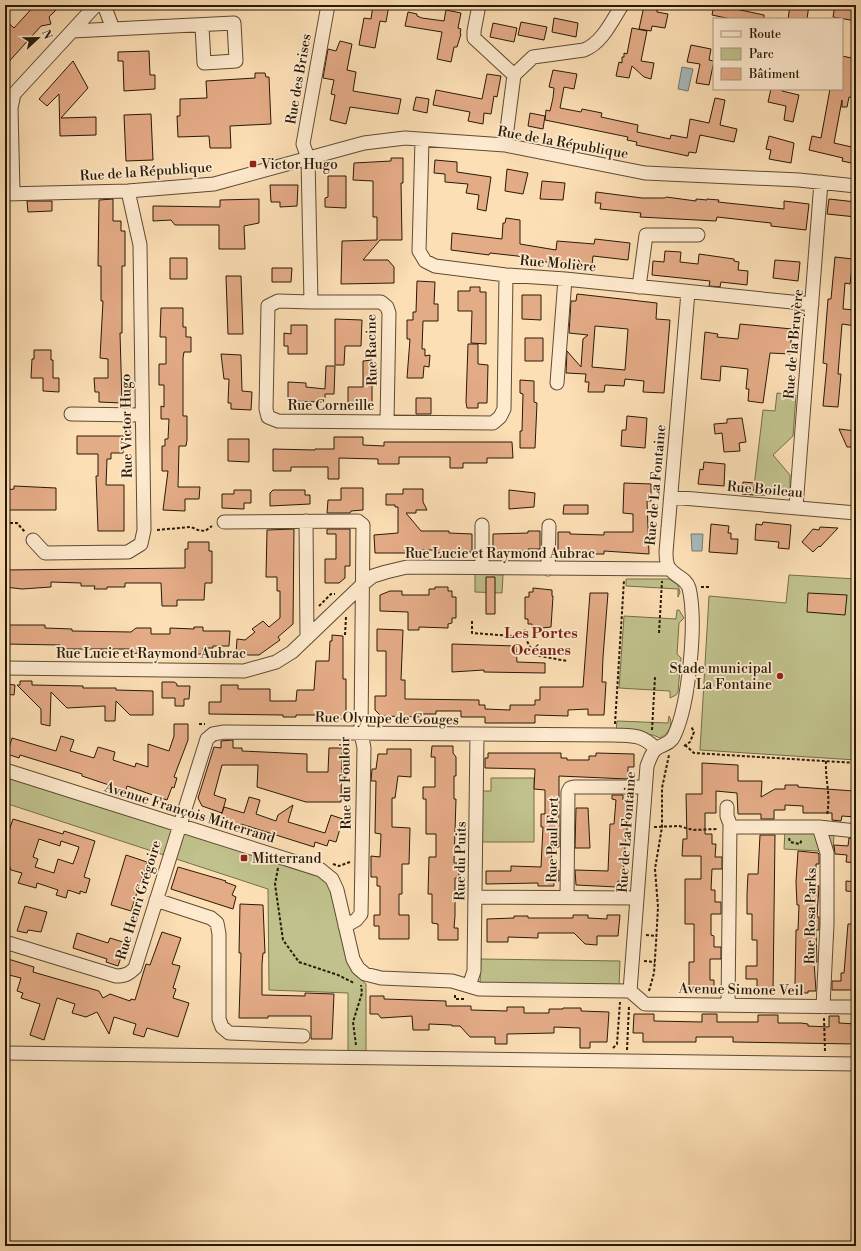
<svg xmlns="http://www.w3.org/2000/svg" width="861" height="1251" viewBox="0 0 861 1251" font-family="'Libre Bodoni',serif">
<style>
.green{fill:#c0c18c;stroke:#746e4a}
.water{fill:#a5b9ba;stroke:#737972}
.building{fill:#e4ab87;stroke:#281a07;fill-rule:evenodd}
.lines{fill:none;stroke-linecap:round;stroke-linejoin:round}
.minor-casing{stroke:#5d4b32;stroke-width:15}
.path{stroke:#281a07;stroke-width:2;stroke-dasharray:3 2;stroke-linecap:butt}
.minor{stroke:#feeacf;stroke-width:13}
.poi-dot{fill:#8f2418;stroke:#feeacf;stroke-width:1.5}
.labels{text-anchor:middle;stroke-width:3.5;stroke-linejoin:round;paint-order:stroke}
.street-label{font-size:14px;fill:#281a07;stroke:#feeacf}
.poi-label{font-size:14px;fill:#281a07;stroke:#feeacf;text-anchor:start}
.neighbourhood-label{font-size:15px;font-weight:bold;fill:#7a1f14;stroke:#feeacf}
</style>
<rect width="100%" height="100%" fill="#fddfb5"/>
<filter id="stains"><feTurbulence type="fractalNoise" baseFrequency=".005" numOctaves="4"/><feColorMatrix values="0 0 0 0 .2 0 0 0 0 .09 0 0 0 0 .02 0 0 0 .5 -.17"/></filter>
<radialGradient id="worn" r=".72"><stop offset=".6" stop-color="#630" stop-opacity="0"/><stop offset="1" stop-color="#630" stop-opacity=".3"/></radialGradient>
<path class="green" d="M777,393L796,395L793,436L773,455L790,475V493L786,496L753,495L763,410L775,411Z
M475,574L503,575L502,593L475,592Z
M789,575L856,579V760L700,750L709,596L786,603Z
M626,579H669L678,585L680,592L678,597V589L626,586Z
M677,610H679L684,618L679,623L677,654L681,658L678,692L676,695L670,698V691L619,688L624,616L676,619Z
M669,716C674,724 668,735 660,738L653,735L616,732L617,721L668,723Z
M5,777L320,876L331,885L352,972L366,984V1054L348,1053V993L269,990L268,889L5,803Z
M491,778H534V842H482V791H491Z
M785,831L834,834L833,852L784,849Z
M481,959L620,961L619,986L480,984Z"/>
<path class="water" d="M682,67L693,69L688,91L678,89Z
M691,534H703L702,551H692Z"/>
<path class="building" d="M35,5H61L49,17L51,24L41,26L5,66V20L14,28Z
M373,5H389L386,22L380,21L375,48L359,45L364,18L371,19Z
M714,5H731V8L764,15V19H731L712,15Z
M790,5H809L807,19H788Z
M835,5H856V21L833,17Z
M644,6L657,9V12L668,14L665,28L652,26L651,31L639,29Z
M446,10L461,13L458,28L461,29L460,33L461,34L457,47H454L451,62L437,59L442,32L405,26L408,12L417,14V16L422,18L444,21Z
M554,18L578,23L576,37L552,32Z
M521,22L547,27L544,40L518,35Z
M493,23L517,28L514,42L490,37Z
M632,28L647,31L641,61L654,63L651,79L644,77L632,66L629,78L616,76L619,62L622,63V57H624V53L627,54Z
M340,41L352,44L347,70L356,72L353,91L401,99L398,114L350,107L346,124L330,120L335,95L331,94L334,80L323,78L328,49L336,51Z
M691,45L711,49L709,60L714,61L709,85L696,83L700,64L687,62Z
M149,51L150,75H155V89L124,91L123,61H118V52Z
M842,56L856,59L851,84L856,85V98L849,97L847,107H842V100L834,143L856,148V164L842,161L843,158L809,150L812,136L821,138L830,89H842Z
M73,61L88,88L61,118L96,117V135L60,136L59,94L47,106L39,99Z
M553,70L577,74L574,89L564,87L560,108L581,112L582,109L602,113L601,117L638,125L637,132L670,139L671,135L687,138L690,119L709,123L715,98L725,100L720,125L737,129L734,142L700,135L696,153L689,152L688,156L636,145L637,142L627,140L628,137L545,120L546,110L550,111L553,98L554,88L549,87Z
M255,73H265L266,77H269L271,124L230,126L231,148H210L209,136L178,137L177,116H180V99L207,98L206,81L255,78Z
M487,74L501,76L497,97L494,96L491,114L484,113L483,124L468,121L470,112L433,105L436,90L482,99Z
M771,89H783L782,91L799,95L793,122L784,120L786,106L768,102Z
M416,97L429,99L427,113L413,110Z
M530,113L545,116L543,129L528,126Z
M151,114L153,160L126,161L124,115Z
M769,136L794,143L791,163L769,159L771,150L766,149Z
M391,158H403V183H401L402,240H380L363,260H388L394,267V283L341,284L342,241L377,240V217H373V181L353,180L354,163L391,161Z
M435,160L457,162V172L491,177L486,211L477,209L479,195L466,193L468,184L445,182V174L434,173Z
M507,169L528,173L523,194L505,191Z
M328,176H346V208L325,207V198L328,197Z
M542,181L565,183L563,200L540,199Z
M270,185H298L297,206L280,207V202H271Z
M596,192L642,198H665L666,197L696,201V199L707,200V199L719,200L718,202L784,209V201L809,204L806,230L771,226V223L717,217L716,221L640,217L641,213L600,209L601,203H595Z
M113,199V221H121V231H125V266H122V333H120L122,403L99,402V392H95L94,378H108V359L100,358L103,301H101V266H98L99,200Z
M259,199V223L244,226L245,249H219V225H175L171,220L153,221V206L220,207V200Z
M829,199L856,202V217L827,214Z
M27,201H52V211L28,212Z
M506,218L520,220V244L556,250L557,241L594,244L595,239L630,243L628,260L593,256L592,265L534,261L526,260V257L490,253L489,255L451,250L452,233L502,239L503,223H505Z
M665,251L681,252L680,262L698,264L699,254L734,259V261L739,262L738,270L748,271L747,285L721,282L720,287L709,286L710,281L652,275L653,261L664,262Z
M835,257L853,259L850,284L845,283L843,309L856,310V326L842,324L838,374H841L838,407L823,406L827,364L823,363L828,299H831Z
M170,258H187V279H170Z
M775,260L800,262L798,281L773,278Z
M272,268H292L291,282H272Z
M226,276H241L243,334H228Z
M417,281L435,282L434,304H438V321H423L422,349H425V356L430,355L429,367L424,366L423,378H407L410,339H407V320H413V312H416Z
M470,287H480V292H486V344L471,343L472,311H458V291H470Z
M577,294L657,303L656,319L670,320L664,393L643,392L644,381L625,379L624,386L605,385L604,392H588L589,382H585L586,374L566,373L567,351L581,367L583,339L588,335L569,333L571,301H576ZM595,326L628,329L625,370L592,367Z
M522,295H541V320L522,319Z
M161,308H183V327H186V337H191V352H184L183,358V416H187V440L186,446H179L178,487H200L199,499H185V511L163,510L168,471H162V446H165V439H168L169,419H161V406L164,407V385H159V364H166V337H160Z
M335,319L362,320L361,346H345L344,365H335Z
M740,324L792,329L790,354L770,353L763,403L748,401L749,389H746L748,369L721,366L720,381L701,379L705,332L718,334L717,337L738,339Z
M291,325H307V354H288V346H284V333L291,334Z
M525,338H543V361H525Z
M468,344H478V364L488,365L487,403H478V408H467L466,402Z
M34,350H51V360H53V378H59V392L43,391V378H31L32,359H34Z
M221,354L241,355L242,391L252,392L251,410L231,409V403H228L229,379H224Z
M372,360V405H348V387H363V361Z
M326,366H335L334,394H325V402L288,401V382L306,383V387L325,389Z
M520,380L534,381V402L537,403L535,448H520V431H522L523,394L520,393Z
M416,398H431V414H416Z
M627,416L647,418L645,448L621,446L622,430H626Z
M742,418L746,442L739,443L740,451L724,452L722,433L715,434L714,424L727,423V419Z
M839,429L856,431V447H847Z
M77,436H123V453H111V459H107L106,485H124V531H98L96,476H98V454H77Z
M334,437H363V445L384,446V442H512L513,458H487V463H463V468H450V457H399V464H378V459L339,458V479H328V467H291V471H273V449L315,450V449H334Z
M228,439H249V462L228,461Z
M704,462L725,464L724,486L698,484L700,469L703,470Z
M743,482L755,483L753,495L742,494Z
M624,483L651,484V501H647L649,554L604,551V554H570V550H558V532H570V534L604,535V532H633V514L623,513Z
M14,486L56,488V510H5V490L14,489Z
M341,488H363V510L351,511L350,513H327L328,500H341Z
M403,489H423V502L427,510H416V513H406L421,531H449V533L472,534V552L437,553V550H409V553H375L374,535L398,533V507H395V505H386V494H403Z
M234,490H251V503H244V509L222,508V494H234Z
M273,490H305V495H310V504L270,506V493Z
M509,490L535,493L534,507L509,509Z
M564,505H588V514H563Z
M763,522L791,525L789,549L778,548L779,542L755,540L756,524L762,525Z
M711,524L729,526L728,533H731V539H738L737,554L709,552Z
M820,527L838,528L820,547L819,546L813,552L802,542L813,529L819,530Z
M294,529L293,624L278,637L280,640L259,655H236L237,639L245,640L255,632L252,629L263,621L269,627L280,618V591H277V577H266L267,530Z
M327,529H350V566H345V578L339,583H325V559H336V534H327Z
M528,531H540V549H528V551L493,552V534L528,533Z
M188,542H209V551H212V583H205L204,600H177V606H162L161,583H125V587H107V589H94L95,586H81V583L51,582V587L22,589L5,587V570L185,568V549H188Z
M486,577H495V614H486Z
M435,587H448V591H452V597H456V618H452V623L448,624V628L419,627V630H408V612L380,611V595L390,591H402V595H429V589H435Z
M533,588L552,590V596H553L551,627L532,629V624H528V619H525V597H529V592H533Z
M590,593H608L603,657L602,682H606L604,715H588V709L568,710V716L535,715V723H485V717H461V711H436V714H421V717L381,716L375,710V696H386V651H377V629L403,630L401,680H405V699L479,700V705H485V709L510,710V705H535V700H540V687H583Z
M808,593L847,595L845,615L807,612Z
M5,625H45V628L72,629V631L131,632L136,628H151V634H170V628L194,629V627H203V631H230L229,646H213V648H203V654H177L129,653V649H60V645L5,644Z
M332,635L343,636V679H346V719H333V715H296V717H283V715L209,714V702H221V685H238V689H270V701H296L297,690H314L316,661H329L330,641H332Z
M452,644L516,646L517,662L545,663V673L484,672V670L452,672Z
M20,681H32V685L83,686V688H116V690L153,691V715H130L116,701L115,721H105V706L67,708L51,692L50,726L41,724V709L17,685H20Z
M162,682H174L177,684V686H190L189,699H184V706H175V698H162Z
M5,684L15,685L14,695L5,694Z
M174,724H188V740L174,777L177,778L174,788L172,787L167,800L127,786L124,797L113,793L115,787L82,776V774L20,755L19,758L7,754L12,738L56,751L61,736L74,740L70,751L94,758L98,747L115,752L113,760L135,767L136,763L148,767V744L169,751L174,736Z
M233,740V748H242V751L307,754V772H328L329,748H342L341,802H306L257,787L258,765H222L214,795L226,799L222,813L202,806L198,798L214,747L221,748V741Z
M432,746H453V753L456,757V776H454V799H456L454,863H459V878H455V916L454,928H458V940H438V924L432,923V894H428L429,857H436V834H426V799H423V787H435V757H431Z
M387,749H411V777L398,776L395,798H392V827L410,828L409,864H402V894H399V915H409V939H379V926H374V915H380V886H377V877H371V856L380,857L381,834L375,833L376,781H371L372,769H376L378,754H387Z
M488,753H561V758H567V760H589V756H596V753L634,754V767H628V779L559,776V847L552,848L551,870H559V881H554V886H538V883L486,884V871H511V866L541,867L543,827H541V814H545V790L534,789L535,769L485,768V758H488Z
M702,763L738,765V781H762L761,797L775,789H785V785H798V787L854,791L853,803H856V817L842,816L841,821L832,820V813H803V806L785,805V810H774V819H761V814H738L737,793L716,791V813H705V834H712V844H716L715,857H722V869H712L711,890H715V902H721V914H711V935L714,936V947H721V959H710V980H714V992H689V962H694V924H685V879H701V856H682L683,839H687L686,794H702Z
M612,795H623V800H630L624,858L623,882L618,881L617,887L576,885L575,870L608,871L610,824H614L616,800L612,799Z
M249,797L260,800L256,814L276,821L278,815L293,805L288,822L325,833L331,815L343,819L336,842L329,840L327,846L315,842L314,847L241,824L240,828L219,821L224,807L244,813Z
M576,808H588L590,848H575Z
M13,819L63,834L64,831L95,841L84,877L90,879L86,893L80,891V894L68,890L66,898L56,895L58,890L37,883L36,888L18,883L22,873L11,870L9,865L5,864V843ZM39,839L60,846L61,841L79,847L73,864L58,859L54,873L35,867L38,859L33,857Z
M760,835H775L773,993H757V979H746V966H757V940H752V914H747V894L748,874H758Z
M849,838L856,839V863L846,862L847,855L835,854L834,845L848,846Z
M798,851L818,853L819,854V864H816V886H819L817,917H819V930H816L817,962H814L816,991H808V993H798V984H795L796,930H798L799,905H797L796,882Z
M126,855L147,862L131,911L111,905Z
M178,867L226,881L225,882L236,886L232,895L236,897L233,909L171,889Z
M846,881L856,882V892L846,891Z
M240,904L263,905L265,953H263L262,964V995L305,996V993L334,994L332,1039H311V1016H268V1018H239L241,953H239Z
M25,906L47,912L41,932L28,930L27,933L17,931Z
M573,915H588V918L607,919V915H620L618,936H597V945L585,944L574,933H538V938L508,937V942H487V919L514,918V916H528V918H573Z
M848,924H856V990H832V981H841V973H844Z
M162,932L181,938L172,964L180,966L173,988L176,989L173,998L189,1003L178,1037L147,1028L144,1037L133,1034L136,1024L114,1017L109,1034L97,1012L86,1017L72,1013L75,1004L57,998L44,1040L30,1035L40,1004L21,998L23,993L17,991L21,978L5,974V958L34,967L33,972L99,991L103,998L110,994L130,1001L131,999L135,1000L146,964L150,965Z
M77,933L108,943L110,938L126,943L118,966L106,962L107,959L73,948Z
M370,996H384V999L446,1001V1006H471V1010L507,1011V1007H524V1013H549V1009H563V1008H581V1011L609,1012L607,1042H590V1048H580V1028L554,1027V1033L507,1034V1044H495V1037H470L460,1026H452V1025L429,1024V1030H413L412,1016L381,1018L378,1014H370Z
M634,1014H654V1021L702,1022V1014H717V1022H758V1015H778V1023H801L808,1024V1026L829,1027V1016H839V1023L856,1024V1044L733,1042V1037H696V1042H643V1033H633Z"/>
<g class="lines">
<g class="minor-casing">
<path id="minor" d="M104,5L113,29
M328,5L303,144L308,158L311,302L278,301L268,306L266,409L268,417L278,421L493,423L500,417L504,409L506,275
M479,5L474,31V38L514,75
M72,31L234,23L236,61L204,63L202,26
M422,140L419,251L425,261L435,266L506,275L565,279L812,304
M505,145L514,75L533,57L584,50C602,43 612,21 622,5
M13,193L11,108L14,94L96,5
M5,194L128,191L214,184L364,143L405,138L505,145L645,173L799,180L856,186
M639,287L646,235H698
M311,302H381L387,307L389,313L387,421
M557,383L565,279
M71,414L142,415
M671,497L856,513
M796,507L821,182
M306,521L307,638
M224,522L358,521L363,525L361,733L364,748L361,914L356,920L345,926
M482,525V567
M33,540L45,553L128,552L141,544L144,530L140,245L128,191
M548,569L549,526
M5,668L244,671L276,662L292,652L363,584L373,576L386,572L407,567L670,569
M5,770L321,870L332,879L337,890L353,959L358,968L365,974L381,978L452,981L479,989L630,991
M727,807V816L730,824L728,1005
M730,827H819L856,831
M819,827L827,853V924L823,1007
M475,897L637,898
M567,897L568,792L570,788L574,787H645
M156,900L211,918L217,923L219,934V1019L222,1027L229,1033L303,1036
M5,942L116,976C125,976 129,974 135,968L207,739L213,734L224,732L614,735C633,736 642,734 656,749
M469,986L474,971L477,735
M630,991L647,766C649,761 651,754 655,750C661,744 670,745 674,736C689,705 697,622 689,588C686,578 676,577 670,569C666,565 666,557 666,552L688,292
M630,991L645,1004L856,1007
M5,1053L856,1064"/>
</g>
<path class="path" d="M5,523H17L25,532
M157,530L191,527L198,530L205,531L212,526
M701,587H710
M319,606L331,594H335
M472,621V633L525,637L534,655L567,661
M525,629V637
M659,633L662,581
M345,635L346,617
M199,724H205
M615,724L624,580
M652,730L655,677
M685,745L694,753L856,763
M684,746L690,742L694,732L691,726
M826,761C825,780 831,795 827,815
M654,827L679,826L693,830L717,829
M789,838L790,842L800,844L802,839
M333,864L339,866L350,862
M278,868L275,884L283,940L299,962L338,975L354,983
M646,935L657,936
M644,961L655,962
M649,991L654,973L656,943L658,907L655,869L662,827V788L669,755
M455,995V999H466
M824,1018L825,1051
M356,1045L353,1022L362,993L361,985
M613,1048L617,1044L620,1002
M627,1050L629,1006"/>
<use href="#minor" class="minor"/>
</g>
<g class="poi-dot">
<rect x="249" y="160" width="8" height="8" rx="2"/>
<circle cx="780" cy="676" r="4"/>
<rect x="240" y="854" width="8" height="8" rx="2"/>
</g>
<g class="labels">
<g class="street-label">
<text transform="translate(298 79) rotate(-80)" y="5">Rue des Brises</text>
<text transform="translate(563 142) rotate(10)" y="5">Rue de la République</text>
<text transform="translate(146 171) rotate(-4)" y="5">Rue de la République</text>
<text transform="translate(558 263) rotate(5)" y="5">Rue Molière</text>
<text transform="translate(793 344) rotate(-85)" y="5">Rue de la Bruyère</text>
<text transform="translate(371 350) rotate(-91)" y="5">Rue Racine</text>
<text x="331" y="410">Rue Corneille</text>
<text transform="translate(126 426) rotate(-91)" y="5">Rue Victor Hugo</text>
<text transform="translate(655 485) rotate(-85)" y="5">Rue de La Fontaine</text>
<text transform="translate(765 489) rotate(5)" y="5">Rue Boileau</text>
<text x="500" y="558">Rue Lucie et Raymond Aubrac</text>
<text x="151" y="658">Rue Lucie et Raymond Aubrac</text>
<text transform="translate(387 718) rotate(1)" y="5">Rue Olympe de Gouges</text>
<text transform="translate(345 783) rotate(-91)" y="5">Rue du Fouloir</text>
<text transform="translate(190 812) rotate(17)" y="5">Avenue François Mitterrand</text>
<text transform="translate(626 832) rotate(-86)" y="5">Rue de La Fontaine</text>
<text transform="translate(552 840) rotate(-89)" y="5">Rue Paul Fort</text>
<text transform="translate(460 861) rotate(-89)" y="5">Rue du Puits</text>
<text transform="translate(138 900) rotate(-73)" y="5">Rue Henri Grégoire</text>
<text transform="translate(810 916) rotate(-89)" y="5">Rue Rosa Parks</text>
<text transform="translate(741 989) rotate(1)" y="5">Avenue Simone Veil</text>
</g>
<g class="poi-label">
<text x="261" y="169">Victor Hugo</text>
<text x="772" y="673" text-anchor="end">Stade municipal<tspan x="772" dy="16">La Fontaine</tspan></text>
<text x="252" y="863">Mitterrand</text>
</g>
<g class="neighbourhood-label">
<text x="541" y="638">Les Portes<tspan x="541" dy="17">Océanes</tspan></text>
</g>
</g>
<rect width="861" height="1251" fill="none" stroke="#fddfb5" stroke-width="20"/>
<rect x="6" y="6" width="849" height="1239" fill="none" stroke="#281a07" stroke-width="2"/>
<rect x="10" y="10" width="841" height="1231" fill="none" stroke="#281a07"/>
<rect x="713" y="18" width="130" height="72" fill="#feeacf" stroke="#a8977f"/>
<rect x="721" y="31" width="20" height="6" fill="#feeacf" stroke="#a8977f"/>
<text x="749" y="38" font-size="12" fill="#281a07">Route</text>
<rect x="721" y="48" width="20" height="12" fill="#c0c18c" stroke="#a8977f"/>
<text x="749" y="58" font-size="12" fill="#281a07">Parc</text>
<rect x="721" y="68" width="20" height="12" fill="#e4ab87" stroke="#a8977f"/>
<text x="749" y="78" font-size="12" fill="#281a07">Bâtiment</text>
<g transform="translate(38 38) rotate(68)" stroke="#feeacf" stroke-width="3" paint-order="stroke">
<path d="M0-3L7 15L0 10L-7 15Z" fill="#281a07"/>
<text y="-6" font-size="11" font-weight="bold" text-anchor="middle" fill="#281a07">N</text>
</g>
<rect width="100%" height="100%" filter="url(#stains)"/>
<rect width="100%" height="100%" fill="url(#worn)"/>
</svg>
